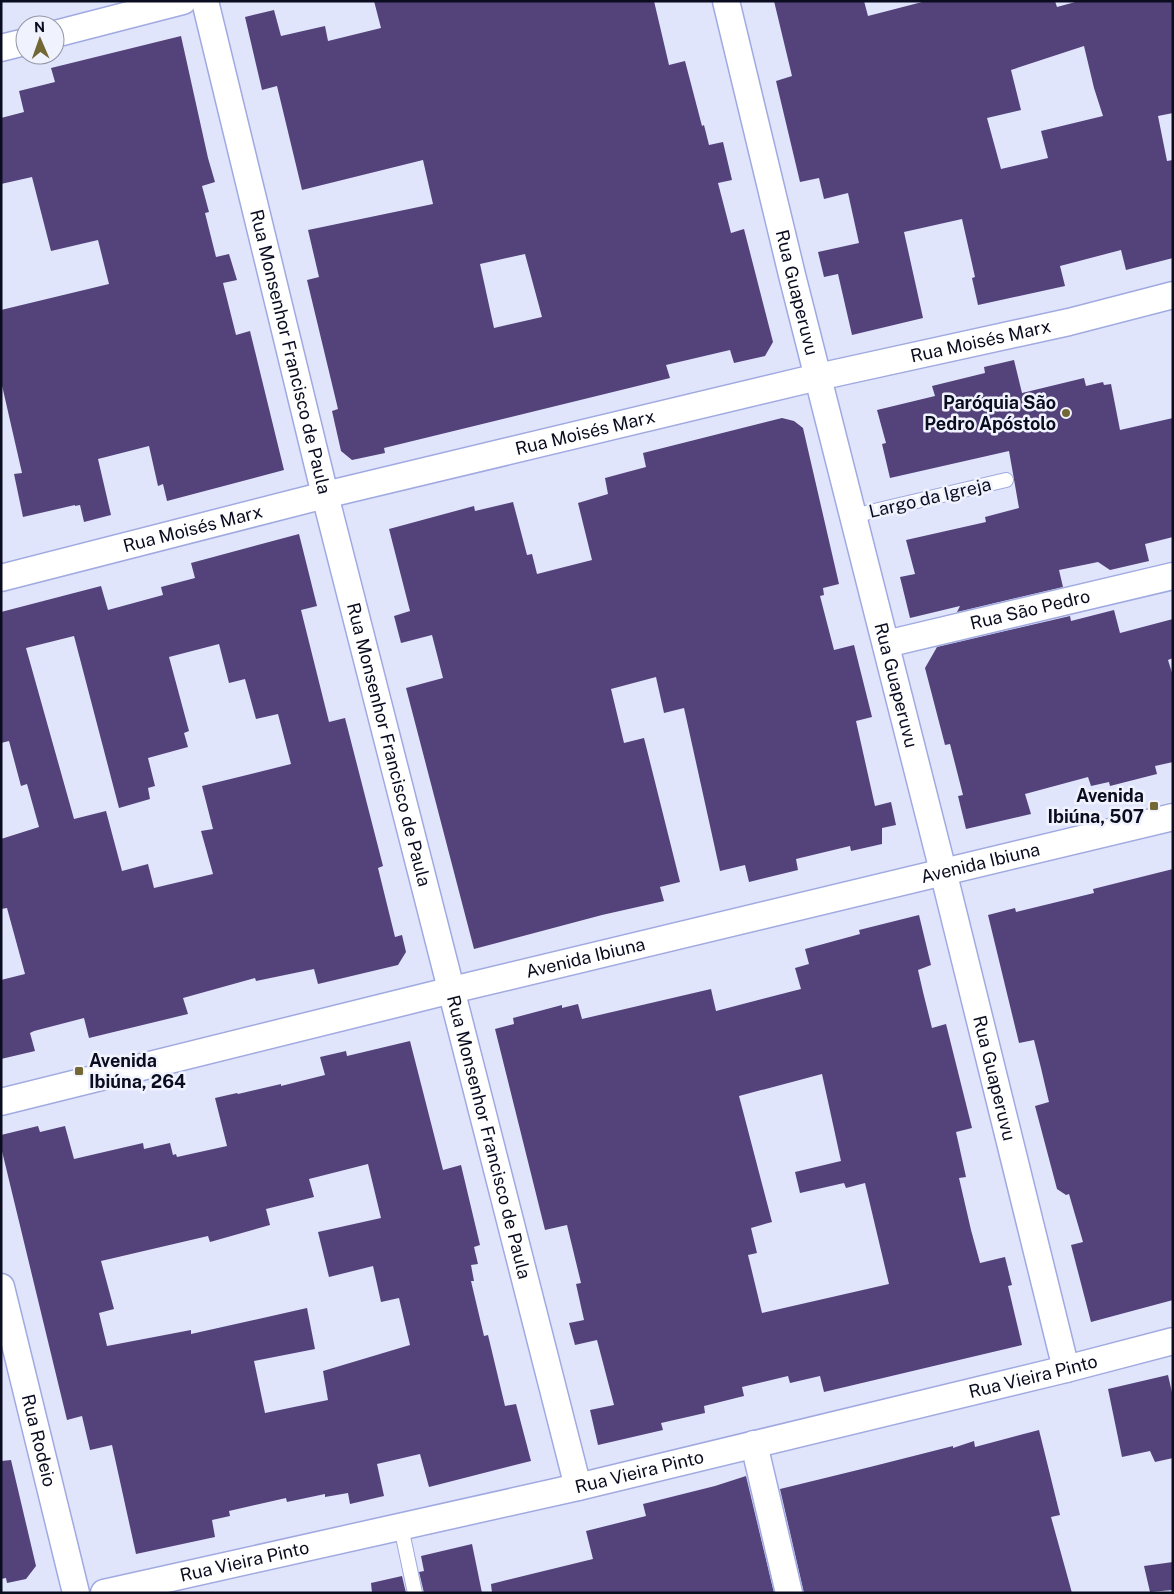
<svg xmlns="http://www.w3.org/2000/svg" width="1174" height="1594" viewBox="0 0 1174 1594" font-family="'Public Sans',sans-serif">
<style>
.building{fill:#54437a;fill-rule:evenodd}
.lines{fill:none;stroke-linecap:round;stroke-linejoin:round}
.service-casing{stroke:#a0aae0;stroke-width:16}
.minor-casing{stroke:#a0aae0;stroke-width:29}
.service{stroke:#fff;stroke-width:14}
.minor{stroke:#fff;stroke-width:26}
.poi-dot{fill:#736734;stroke:#f0f3fe;stroke-width:2}
.labels{text-anchor:middle;stroke-width:5;stroke-linejoin:round;paint-order:stroke}
.street-label{font-size:18px;fill:#0a0c1f;stroke:#f0f3fe}
.poi-label{font-size:18px;font-weight:bold;fill:#0a0c1f;stroke:#f0f3fe;text-anchor:end}
</style>
<rect width="100%" height="100%" fill="#e0e5fc"/>
<path class="building" d="M374,1H654L669,65L685,61L702,126L704,125L709,145L723,142L732,180L718,183L731,233L744,229L773,342L765,356L734,363L730,350L666,365L670,378L384,448L385,453L352,460L341,451L332,411L338,409L307,280L319,277L308,230L433,204L423,160L302,190L277,86L262,90L245,17L274,10L281,36L325,26L328,41L381,28ZM525,254L542,317L494,328L480,264Z
M774,1H864L868,16L926,1H1055L1057,7L1079,1H1173V113L1158,116L1167,161L1173,160V258L1126,270L1121,250L1060,266L1065,286L978,305L972,278L975,277L962,219L904,232L923,318L852,335L838,274L824,277L818,252L859,243L848,193L824,199L819,178L800,182L776,81L792,76ZM1084,46L1094,88L1103,116L1041,131L1048,158L1001,169L987,118L1021,110L1011,70Z
M181,36L208,158L215,182L202,186L209,212L205,213L216,257L229,254L237,280L223,283L236,335L250,331L284,470L167,501L163,484L158,486L149,446L98,459L111,515L84,522L80,505L75,506V505L23,517L14,474L22,473L1,381V310L109,284L98,240L51,251L32,177L1,184V118L24,112L19,91L55,82L51,68Z
M1014,360L1022,393L1084,378L1086,386L1103,382L1104,385L1111,384L1120,430L1173,418V537L1145,544L1149,561L1110,570L1098,562L1059,570L1063,587L957,612L960,606L910,618L900,577L915,574L906,540L986,522L985,517L1019,508L1009,451L890,478L882,444L886,443L877,410L935,396L932,386L985,373L984,367Z
M782,418L794,421L803,428L839,584L823,588L824,595L820,596L834,650L854,645L872,717L856,721L875,806L891,802L896,825L882,828V844L851,851L850,846L796,859L798,870L749,882L745,865L720,871L684,708L664,713L656,677L611,689L624,743L644,738L680,882L660,887L664,901L602,915L474,949L406,688L443,678L432,635L401,643L394,616L410,611L389,529L474,506L475,511L513,502L527,555L532,554L537,574L592,560L578,503L608,494L605,478L646,467L643,453Z
M299,534L317,606L301,610L329,722L345,718L383,866L378,868L395,937L402,935L406,952L398,965L318,984L314,969L256,981L255,978L183,998L188,1014L89,1038L84,1018L34,1031L30,1033L35,1051L1,1059V980L25,974L7,908L1,909V839L39,827L27,784L21,786L9,741L1,743V612L101,586L108,610L163,595L161,587L195,578L191,563ZM74,636L119,808L150,799L148,788L155,786L148,758L188,747L184,733L189,731L169,657L219,644L229,683L245,679L256,719L278,714L291,764L202,786L213,829L201,831L213,874L154,888L148,864L122,871L106,811L74,819L26,648Z
M1114,610L1120,633L1173,619V658L1168,660L1173,676V762L1155,766L1157,774L1110,786L1109,782L1091,786L1088,777L1025,794L1031,814L966,829L958,796L963,795L950,744L945,745L925,668L937,647L1070,616L1071,621Z
M1173,869V1300L1091,1322L1071,1245L1083,1242L1069,1194L1066,1195L1057,1189L1035,1106L1049,1102L1041,1068L1034,1040L1019,1043L988,915L1015,908L1016,912L1094,893L1093,889Z
M919,915L931,965L918,970L923,992L932,1028L946,1024L972,1128L956,1132L966,1177L959,1178L971,1230L980,1263L1005,1257L1012,1285L1008,1286L1022,1345L824,1392L820,1376L790,1383L788,1376L742,1387L744,1396L704,1406L705,1413L661,1423L663,1430L598,1445L590,1410L614,1405L597,1340L575,1345L569,1323L584,1320L576,1284L581,1283L567,1225L545,1230L495,1029L514,1024L513,1018L562,1005V1008L578,1004L582,1019L711,989L716,1011L801,989L795,968L809,964L805,949L860,934L859,930ZM822,1074L841,1161L795,1172L800,1193L844,1183L846,1188L865,1183L889,1284L762,1313L748,1255L757,1253L751,1228L772,1222L739,1096Z
M410,1041L443,1170L461,1165L480,1245L474,1247L478,1264L471,1265L474,1281H471L484,1336L488,1335L505,1406L516,1404L531,1461L429,1487L420,1454L377,1464L384,1496L350,1504L348,1493L325,1497V1494L287,1502L286,1498L229,1511L230,1516L212,1520L215,1537L136,1554L112,1445L90,1450L82,1416L67,1420L1,1147V1135L38,1126L40,1132L65,1126L74,1159L143,1143L144,1149L170,1143L173,1155L176,1154L177,1157L227,1146L215,1098L237,1093L238,1094L281,1084V1086L325,1075L320,1057L346,1051L347,1056ZM368,1164L381,1218L318,1232L329,1277L373,1266L381,1302L399,1298L410,1345L323,1371L328,1400L265,1413L254,1361L315,1349L307,1308L191,1334V1330L107,1346L99,1313L114,1309L101,1261L208,1236L210,1242L270,1225L266,1209L314,1197L309,1179Z
M1168,1375L1173,1397V1458L1155,1462L1150,1451L1122,1457L1108,1389Z
M1039,1430L1060,1515L1051,1517L1072,1593H804L780,1489L870,1467L953,1446V1448L974,1441L975,1447Z
M11,1460L36,1566L26,1579L7,1583L6,1578L1,1579V1461Z
M746,1476L774,1593H492L491,1584L593,1559L586,1531L646,1516L643,1504L715,1486Z
M472,1544L482,1593H424L419,1572L424,1571L421,1556Z
M1173,1562V1590L1150,1592L1144,1566Z
M402,1576L406,1593H372L371,1583Z"/>
<g class="lines">
<g class="service-casing">
<path id="service" d="M853,516L1006,480
M401,1527L415,1593"/>
</g>
<g class="minor-casing">
<g id="minor">
<path id="s1" d="M205,1L325,495L578,1487"/>
<path id="s2" d="M726,1L792,275L943,871L1066,1369"/>
<path d="M55,34L183,1"/>
<path d="M1,48L25,42"/>
<path id="s3" d="M1,578L325,495L818,377L1069,322L1173,295"/>
<path id="s4" d="M886,644L1173,576"/>
<path id="s5" d="M1,1102L452,990L1173,817"/>
<path id="s6" d="M1,1287L76,1593"/>
<path d="M754,1444L789,1593"/>
<path id="s7" d="M104,1593L578,1487L1066,1369L1173,1341"/>
</g>
</g>
<use href="#service" class="service"/>
<use href="#minor" class="minor"/>
</g>
<g class="poi-dot">
<circle cx="1066" cy="413" r="5"/>
<rect x="1149" y="801" width="10" height="10" rx="2.5"/>
<rect x="74" y="1066" width="10" height="10" rx="2.5"/>
</g>
<g class="labels">
<g class="street-label">
<text dy="6" stroke="none"><textPath href="#s2" startOffset="300">Rua Guaperuvu</textPath></text>
<text dy="6" stroke="none"><textPath href="#s3" startOffset="1008">Rua Moisés Marx</textPath></text>
<text dy="6" stroke="none"><textPath href="#s1" startOffset="361">Rua Monsenhor Francisco de Paula</textPath></text>
<text dy="6" stroke="none"><textPath href="#s3" startOffset="602">Rua Moisés Marx</textPath></text>
<text transform="translate(930 498) rotate(-13)" y="6">Largo da Igreja</text>
<text dy="6" stroke="none"><textPath href="#s3" startOffset="198">Rua Moisés Marx</textPath></text>
<text dy="6" stroke="none"><textPath href="#s4" startOffset="148">Rua São Pedro</textPath></text>
<text dy="6" stroke="none"><textPath href="#s2" startOffset="705">Rua Guaperuvu</textPath></text>
<text dy="6" stroke="none"><textPath href="#s1" startOffset="766">Rua Monsenhor Francisco de Paula</textPath></text>
<text dy="6" stroke="none"><textPath href="#s5" startOffset="1008">Avenida Ibiuna</textPath></text>
<text dy="6" stroke="none"><textPath href="#s5" startOffset="602">Avenida Ibiuna</textPath></text>
<text dy="6" stroke="none"><textPath href="#s2" startOffset="1110">Rua Guaperuvu</textPath></text>
<text dy="6" stroke="none"><textPath href="#s1" startOffset="1171">Rua Monsenhor Francisco de Paula</textPath></text>
<text dy="6" stroke="none"><textPath href="#s7" startOffset="954">Rua Vieira Pinto</textPath></text>
<text dy="6" stroke="none"><textPath href="#s6" startOffset="158">Rua Rodeio</textPath></text>
<text dy="6" stroke="none"><textPath href="#s7" startOffset="549">Rua Vieira Pinto</textPath></text>
<text dy="6" stroke="none"><textPath href="#s7" startOffset="144">Rua Vieira Pinto</textPath></text>
</g>
<g class="poi-label">
<text x="1056" y="409">Paróquia São<tspan x="1056" dy="21">Pedro Apóstolo</tspan></text>
<text x="1144" y="802">Avenida<tspan x="1144" dy="21">Ibiúna, 507</tspan></text>
<text x="89" y="1067" text-anchor="start">Avenida<tspan x="89" dy="21">Ibiúna, 264</tspan></text>
</g>
</g>
<rect width="1174" height="1594" fill="none" stroke="#0a0c1f" stroke-width="5"/>
<g transform="translate(40 40) rotate(358)"><circle r="24" fill="#f0f3fe" stroke="#9497a5"/>
<path d="M0-4L9 19L0 12L-9 19Z" fill="#736734"/>
<text y="-8" font-size="14" font-weight="bold" text-anchor="middle" fill="#0a0c1f">N</text>
</g>
</svg>
